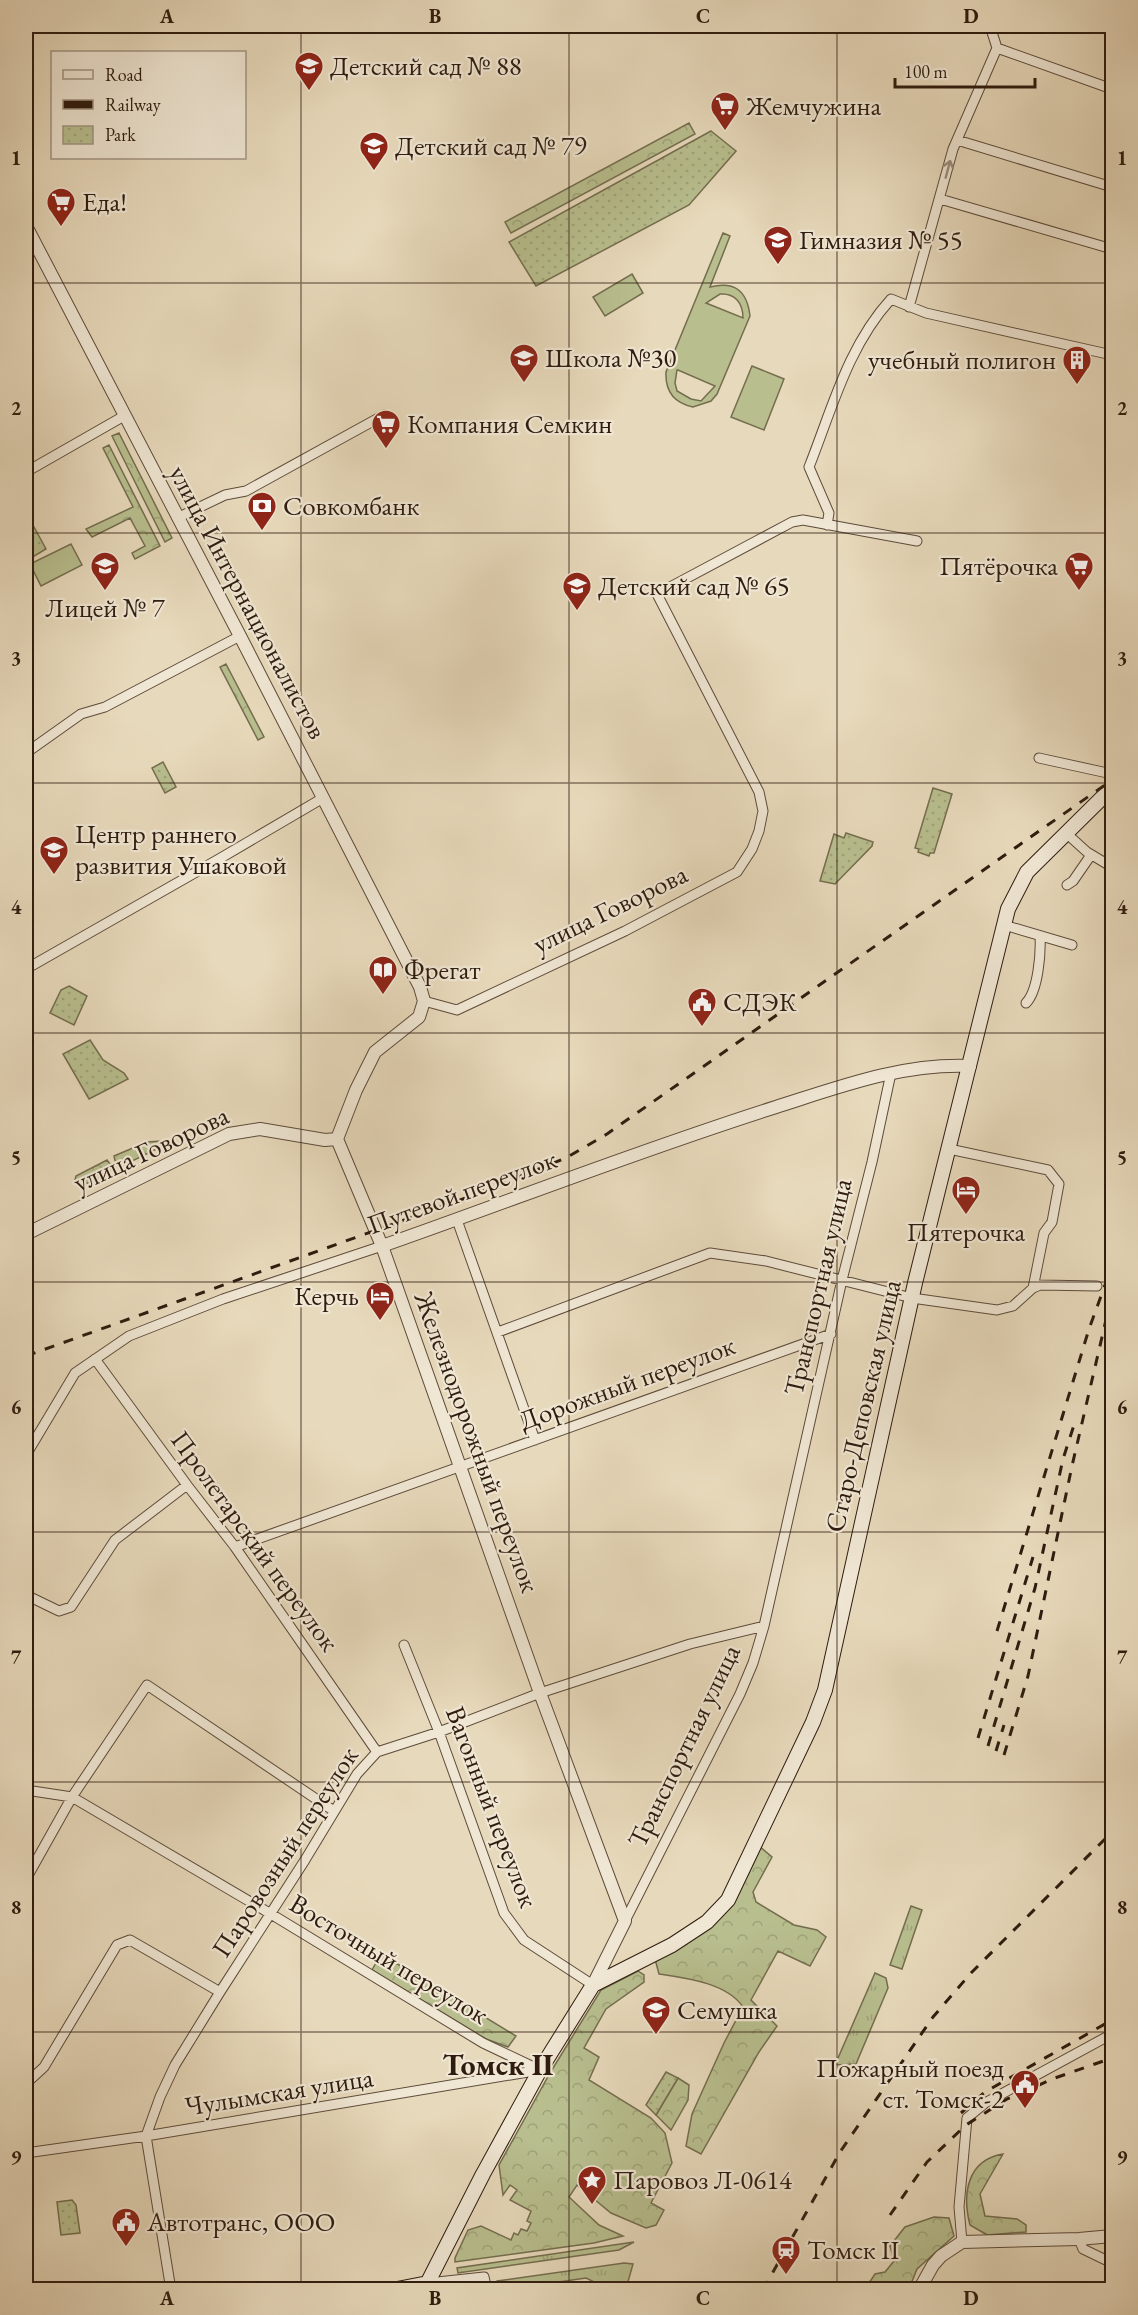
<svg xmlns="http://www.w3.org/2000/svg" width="1138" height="2315" viewBox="0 0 1138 2315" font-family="'EB Garamond',serif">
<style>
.grass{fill:url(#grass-tufts);stroke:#746d4e;stroke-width:1.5}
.forest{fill:url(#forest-crowns);stroke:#746d4e;stroke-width:1.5}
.park{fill:url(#park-dots);stroke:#746d4e;stroke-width:1.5}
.garden{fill:#b8be8e;stroke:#746d4e;stroke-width:1.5;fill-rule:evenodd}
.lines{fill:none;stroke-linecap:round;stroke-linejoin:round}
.minor-casing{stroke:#5d4b3a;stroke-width:11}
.tertiary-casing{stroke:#5d4b3a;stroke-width:14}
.secondary-casing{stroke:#2f1c0f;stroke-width:16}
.minor{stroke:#efe6d3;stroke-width:9}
.tertiary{stroke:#efe6d3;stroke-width:12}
.secondary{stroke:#efe6d3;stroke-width:14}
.rail{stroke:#2f1c0f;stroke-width:3;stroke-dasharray:10 10;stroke-linecap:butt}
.oneway{stroke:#998b7b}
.grid{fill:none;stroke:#2f1c0f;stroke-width:1.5;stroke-opacity:0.55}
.labels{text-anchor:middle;stroke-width:4.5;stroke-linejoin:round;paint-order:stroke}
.poi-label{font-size:27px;fill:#2f1c0f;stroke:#efe6d3;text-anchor:start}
.street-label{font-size:27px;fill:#2f1c0f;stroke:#efe6d3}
.quarter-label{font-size:30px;font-weight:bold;fill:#2f1c0f;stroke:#efe6d3}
.neatline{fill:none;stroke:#2f1c0f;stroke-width:2}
.grid-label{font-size:20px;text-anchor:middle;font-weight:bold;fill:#2f1c0f}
</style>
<defs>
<pattern id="grass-tufts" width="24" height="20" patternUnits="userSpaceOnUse" patternTransform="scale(1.5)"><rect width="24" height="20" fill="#b8be8e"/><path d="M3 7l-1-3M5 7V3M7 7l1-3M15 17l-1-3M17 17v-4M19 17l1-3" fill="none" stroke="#9ea379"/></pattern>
<pattern id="forest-crowns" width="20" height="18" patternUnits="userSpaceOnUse" patternTransform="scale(1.5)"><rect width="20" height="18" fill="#b8be8e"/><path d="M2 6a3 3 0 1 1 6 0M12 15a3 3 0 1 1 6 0" fill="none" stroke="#9ea379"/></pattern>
<pattern id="park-dots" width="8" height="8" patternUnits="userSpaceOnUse" patternTransform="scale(1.5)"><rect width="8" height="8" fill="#b8be8e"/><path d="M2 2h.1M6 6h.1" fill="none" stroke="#9ea379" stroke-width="1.8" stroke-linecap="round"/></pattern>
</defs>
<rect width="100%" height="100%" fill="#e7d9bb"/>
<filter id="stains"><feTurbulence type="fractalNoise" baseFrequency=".00333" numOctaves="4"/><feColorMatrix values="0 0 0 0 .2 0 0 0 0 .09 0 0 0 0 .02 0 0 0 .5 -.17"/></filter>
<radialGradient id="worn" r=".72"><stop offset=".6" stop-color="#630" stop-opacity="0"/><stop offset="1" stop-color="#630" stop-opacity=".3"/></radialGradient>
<path class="grass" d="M911,1906L922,1910L902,1969L890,1965Z
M875,1973L886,1978L888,1988L856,2064L835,2065Z
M634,2242L619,2250L458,2273L457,2268Z
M624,2263L633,2264L626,2289H609L586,2278L510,2289H495L493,2286L497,2281Z"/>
<path class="forest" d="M689,123L695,134L511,233L505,222Z
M119,433L172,538L165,542L112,436Z
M109,445L160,546L135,559L132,553L145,546L130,518L92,537L86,529L133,507L103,448Z
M226,664L264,737L258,740L220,667Z
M161,1141L163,1146L120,1167L116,1165L114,1156L147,1142Z
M107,1160L114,1169L94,1181L82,1185L75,1180L76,1176Z
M759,1846L772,1857L753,1892L756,1902L794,1925L817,1930L826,1937L810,1966L778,1951L751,2000L777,2026L759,2052L701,2154L686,2146L692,2114L724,2043L743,2007C727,1983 686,1978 659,1974L655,1959L710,1925Z
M381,1954L516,2036L508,2047L486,2039L372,1970Z
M638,1971L644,1975V1982L606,2009L584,2048L599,2057L589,2080L651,2118L665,2133L672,2163L651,2203L664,2210L656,2225L646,2228L611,2213L577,2185L569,2197L599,2225L623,2236L594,2243L455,2262V2258L468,2230L481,2226L511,2240L514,2233L518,2235L521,2229L527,2231L531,2223L527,2221L531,2211L510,2200L517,2190L510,2185L503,2195L499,2165L550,2073L601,1990Z
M678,2078L689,2085L688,2100L671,2130L656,2115Z
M1003,2154L980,2194L985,2216L1017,2219L1026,2225V2232L987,2235L970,2225C962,2194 967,2160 1003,2154Z
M934,2217L949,2218L954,2236L917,2269L909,2289H865L875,2274L885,2272L894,2261L890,2246L905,2227Z"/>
<path class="park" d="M711,131L736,151L689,205L536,286L509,242Z
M34,527L46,549L26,561V532Z
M163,762L176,787L165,793L152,768Z
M933,788L952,794L934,853H930L929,856L918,852L919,849L915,848Z
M846,833L873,842L872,846L835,884L820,881L834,834L844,838Z
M69,986L87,996L74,1025L50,1013L61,990Z
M90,1040L103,1060L124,1073L128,1079L89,1099L63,1054Z
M666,2072L678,2078L656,2115L646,2105Z
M72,2200L76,2205L80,2233L61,2235L57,2202Z"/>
<path class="garden" d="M723,233L730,236L710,287C734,281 747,290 750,316L717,394L711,401L693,407C674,403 665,392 666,372ZM720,294C735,293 743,303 743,318L706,303ZM677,370H678L715,386L701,401L691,399L677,391L675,383Z
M632,274L643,293L605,316L593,297Z
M752,366L784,379L764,430L731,417Z
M71,544L82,565L41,586L30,564Z"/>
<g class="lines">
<g class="minor-casing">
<path id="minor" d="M1110,26H1112
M997,48L1112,89
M957,140L1112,187
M940,199L1112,249
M909,307L953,149L997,48L990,26
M26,472L124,416
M177,518L225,495L246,491L384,415
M827,525L829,513L809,467C832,409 848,346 891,299L926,313L1112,355
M26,753L81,714L105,707L240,636
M1039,758L1112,774
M1066,833L1087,852L1112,867
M1067,885L1073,881L1091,855
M1004,925L1072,945
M26,969L219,859L323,798
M424,1001L457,1010L625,931L737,872L752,849L759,831L763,811L759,792L657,594L792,522L803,520L917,541
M1026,1003C1038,991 1041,954 1040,936
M949,1149L1048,1170L1059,1184L1052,1222L1044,1233L1033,1288
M457,1220L535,1440
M498,1332L710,1253L766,1261L912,1298L997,1310L1013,1306L1033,1288L1040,1285L1097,1286
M95,1359L187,1485L235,1547L377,1752
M26,1455L75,1373L129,1336L223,1299L382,1246
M235,1547L831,1334
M26,1595L59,1611L71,1607L115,1540L187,1485
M404,1645L439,1732L504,1913L524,1940L593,1985
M26,1790L72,1797L271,1914L483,2043L540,2070
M26,1879L72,1797L147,1685L334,1811
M625,1921L740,1694L753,1663L764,1626L842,1280L872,1162L891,1073
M26,2080L31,2079L44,2067L117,1945L130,1940L220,1992
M26,2153L146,2136L540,2070
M1079,2239L1083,2249L1112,2263
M962,2242L959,2207L967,2118L985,2103L1112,2034
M428,2283L484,2277L487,2290
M171,2290L146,2136L160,2097L175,2065L220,1992L305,1860L357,1774L377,1752L439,1732L540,1693L690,1644L764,1626"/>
</g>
<g class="tertiary-casing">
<path id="tertiary" d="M26,226L240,636L420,987L424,1001L419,1017L375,1052L356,1090L337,1139L382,1246L540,1693L625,1921L593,1985
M26,1234L229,1134L260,1129L325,1140L337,1139
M382,1246C513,1200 643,1149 776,1107C839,1087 902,1063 970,1066
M919,2290L933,2265L941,2256L962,2242L1079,2239L1112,2236"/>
</g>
<g class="secondary-casing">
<path id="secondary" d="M392,2290L428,2283
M424,2290L483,2174L540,2070L593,1985L672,1945L707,1922L728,1900L813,1722L825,1690L915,1283L1008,909L1027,872L1112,788"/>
</g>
<use href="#minor" class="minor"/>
<use href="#tertiary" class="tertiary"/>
<use href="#secondary" class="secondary"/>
<path class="rail" d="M26,1356L471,1196L566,1158L607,1134L1112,780
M997,1631L1089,1329L1112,1266
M978,1738L1033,1557
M988,1746L1035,1588L1063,1459L1074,1425
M996,1751L1004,1725
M1004,1755L1028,1676L1072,1466L1112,1294
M961,2113L985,2092L1112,2020
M890,2215L927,2162L966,2125L1007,2099L1055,2078L1112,2058
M763,2290L840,2152L933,2017L971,1973L1112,1832"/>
</g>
<defs><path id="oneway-shaft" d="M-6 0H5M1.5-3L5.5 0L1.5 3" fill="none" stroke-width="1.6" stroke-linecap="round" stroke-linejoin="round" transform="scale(1.5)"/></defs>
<use class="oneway" href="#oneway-shaft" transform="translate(948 169) rotate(-75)"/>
<path class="grid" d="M301,26V2290M569,26V2290M837,26V2290M26,283H1112M26,533H1112M26,783H1112M26,1033H1112M26,1282H1112M26,1532H1112M26,1782H1112M26,2032H1112"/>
<defs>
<g id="school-pin" transform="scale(1.5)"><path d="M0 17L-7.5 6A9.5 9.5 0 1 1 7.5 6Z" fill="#8f2418" stroke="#efe6d3"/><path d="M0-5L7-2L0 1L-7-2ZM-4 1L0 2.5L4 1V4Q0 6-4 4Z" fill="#fff"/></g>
<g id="supermarket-pin" transform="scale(1.5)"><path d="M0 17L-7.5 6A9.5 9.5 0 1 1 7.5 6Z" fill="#8f2418" stroke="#efe6d3"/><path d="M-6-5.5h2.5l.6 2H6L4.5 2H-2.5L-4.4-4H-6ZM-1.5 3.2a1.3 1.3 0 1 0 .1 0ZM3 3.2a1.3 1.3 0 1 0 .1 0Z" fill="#fff"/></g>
<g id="building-pin" transform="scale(1.5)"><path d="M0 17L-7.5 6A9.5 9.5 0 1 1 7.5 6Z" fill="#8f2418" stroke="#efe6d3"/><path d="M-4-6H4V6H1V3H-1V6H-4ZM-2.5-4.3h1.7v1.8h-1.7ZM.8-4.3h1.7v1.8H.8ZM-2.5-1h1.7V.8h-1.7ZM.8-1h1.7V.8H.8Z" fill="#fff"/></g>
<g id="bank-pin" transform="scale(1.5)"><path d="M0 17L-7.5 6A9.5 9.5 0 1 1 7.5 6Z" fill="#8f2418" stroke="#efe6d3"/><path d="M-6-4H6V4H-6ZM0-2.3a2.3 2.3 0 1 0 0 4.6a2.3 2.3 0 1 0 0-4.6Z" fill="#fff"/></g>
<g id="library-pin" transform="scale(1.5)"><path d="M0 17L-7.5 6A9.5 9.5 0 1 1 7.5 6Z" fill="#8f2418" stroke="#efe6d3"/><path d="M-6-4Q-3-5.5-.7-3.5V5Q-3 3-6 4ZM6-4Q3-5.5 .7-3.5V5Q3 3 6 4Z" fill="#fff"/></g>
<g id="civic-pin" transform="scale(1.5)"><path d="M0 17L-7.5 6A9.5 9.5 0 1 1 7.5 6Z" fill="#8f2418" stroke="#efe6d3"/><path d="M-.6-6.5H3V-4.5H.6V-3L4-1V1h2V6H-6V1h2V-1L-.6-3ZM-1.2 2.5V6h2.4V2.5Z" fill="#fff"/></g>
<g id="hotel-pin" transform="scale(1.5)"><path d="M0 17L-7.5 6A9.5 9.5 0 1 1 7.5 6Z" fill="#8f2418" stroke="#efe6d3"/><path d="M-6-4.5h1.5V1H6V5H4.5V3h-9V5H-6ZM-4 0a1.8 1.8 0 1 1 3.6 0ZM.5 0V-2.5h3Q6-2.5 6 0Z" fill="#fff"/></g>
<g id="sight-pin" transform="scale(1.5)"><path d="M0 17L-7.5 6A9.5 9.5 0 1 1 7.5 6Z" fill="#8f2418" stroke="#efe6d3"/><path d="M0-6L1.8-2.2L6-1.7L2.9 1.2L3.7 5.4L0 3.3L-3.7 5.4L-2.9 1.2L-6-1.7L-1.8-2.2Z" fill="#fff"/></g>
<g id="station-pin" transform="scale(1.5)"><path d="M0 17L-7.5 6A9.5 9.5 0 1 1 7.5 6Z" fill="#8f2418" stroke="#efe6d3"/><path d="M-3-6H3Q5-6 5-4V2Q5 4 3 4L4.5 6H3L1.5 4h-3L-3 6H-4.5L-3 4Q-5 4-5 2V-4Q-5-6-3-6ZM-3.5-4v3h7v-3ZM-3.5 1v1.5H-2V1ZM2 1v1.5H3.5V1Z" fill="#fff"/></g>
</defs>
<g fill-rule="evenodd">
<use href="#school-pin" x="309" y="66"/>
<use href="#supermarket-pin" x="725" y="106"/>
<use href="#school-pin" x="374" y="146"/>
<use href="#supermarket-pin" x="61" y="202"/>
<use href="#school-pin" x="778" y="240"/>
<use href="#school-pin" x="524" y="358"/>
<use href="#building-pin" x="1077" y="360"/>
<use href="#supermarket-pin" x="386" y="424"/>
<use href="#bank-pin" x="262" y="506"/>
<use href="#school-pin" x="105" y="566"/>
<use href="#supermarket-pin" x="1079" y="566"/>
<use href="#school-pin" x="577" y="586"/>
<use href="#school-pin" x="54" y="850"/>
<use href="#library-pin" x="383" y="970"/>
<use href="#civic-pin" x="702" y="1002"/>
<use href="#hotel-pin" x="966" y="1190"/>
<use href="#hotel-pin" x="380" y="1296"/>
<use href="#school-pin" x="656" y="2010"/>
<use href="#civic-pin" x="1025" y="2084"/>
<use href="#sight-pin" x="592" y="2180"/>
<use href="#civic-pin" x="126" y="2222"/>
<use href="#station-pin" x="786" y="2250"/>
</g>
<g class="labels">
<g class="poi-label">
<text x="330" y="75">Детский сад № 88</text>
<text x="746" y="115">Жемчужина</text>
<text x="395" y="155">Детский сад № 79</text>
<text x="82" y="211">Еда!</text>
<text x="799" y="249">Гимназия № 55</text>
<text x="545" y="367">Школа №30</text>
<text x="1056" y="369" text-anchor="end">учебный полигон</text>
<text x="407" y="433">Компания Семкин</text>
<text x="283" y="515">Совкомбанк</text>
<text x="1058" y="575" text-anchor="end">Пятёрочка</text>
<text x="598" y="595">Детский сад № 65</text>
<text x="105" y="617" text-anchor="middle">Лицей № 7</text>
<text x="75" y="843">Центр раннего<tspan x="75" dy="31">развития Ушаковой</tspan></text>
<text x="404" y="979">Фрегат</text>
<text x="723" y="1011">СДЭК</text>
<text x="966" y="1241" text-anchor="middle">Пятерочка</text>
<text x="359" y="1305" text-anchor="end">Керчь</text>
<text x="677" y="2019">Семушка</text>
<text x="1004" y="2077" text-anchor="end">Пожарный поезд<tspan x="1004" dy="31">ст. Томск-2</tspan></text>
<text x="613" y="2189">Паровоз Л-0614</text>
<text x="147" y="2231">Автотранс, ООО</text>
<text x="807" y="2259">Томск II</text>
</g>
<g class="street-label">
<text transform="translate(248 602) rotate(62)" y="9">улица Интернационалистов</text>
<text transform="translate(610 909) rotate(-26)" y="9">улица Говорова</text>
<text transform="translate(151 1149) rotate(-25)" y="9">улица Говорова</text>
<text transform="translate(462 1192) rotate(-20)" y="9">Путевой переулок</text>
<text transform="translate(818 1287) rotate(-77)" y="9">Транспортная улица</text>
<text transform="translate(627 1383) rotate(-20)" y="9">Дорожный переулок</text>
<text transform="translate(863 1406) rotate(-77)" y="9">Старо-Деповская улица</text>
<text transform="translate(477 1442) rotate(70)" y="9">Железнодорожный переулок</text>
<text transform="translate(255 1541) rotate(54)" y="9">Пролетарский переулок</text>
<text transform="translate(684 1746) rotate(-64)" y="9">Транспортная улица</text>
<text transform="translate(492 1807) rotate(69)" y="9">Вагонный переулок</text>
<text transform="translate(285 1852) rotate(-57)" y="9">Паровозный переулок</text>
<text transform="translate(389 1959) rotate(31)" y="9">Восточный переулок</text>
<text transform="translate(279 2092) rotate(-9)" y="9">Чулымская улица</text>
</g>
<g class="quarter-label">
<text x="498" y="2075">Томск II</text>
</g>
</g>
<rect width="1138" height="2315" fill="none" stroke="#e7d9bb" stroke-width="66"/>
<rect x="51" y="51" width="195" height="108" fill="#efe6d3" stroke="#a29585" stroke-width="1.5"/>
<rect x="63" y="70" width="30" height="9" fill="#efe6d3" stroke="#a29585" stroke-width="1.5"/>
<text x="105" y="81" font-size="18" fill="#2f1c0f">Road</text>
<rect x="63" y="100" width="30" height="9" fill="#2f1c0f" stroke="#a29585" stroke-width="1.5"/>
<text x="105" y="111" font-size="18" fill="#2f1c0f">Railway</text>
<rect x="63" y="126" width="30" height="18" fill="url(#park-dots)" stroke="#a29585" stroke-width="1.5"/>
<text x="105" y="141" font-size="18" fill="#2f1c0f">Park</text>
<path d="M895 78v9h140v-9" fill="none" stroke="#2f1c0f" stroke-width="3"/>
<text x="904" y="78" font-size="18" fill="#2f1c0f" stroke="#efe6d3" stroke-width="4.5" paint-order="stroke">100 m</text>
<rect x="33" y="33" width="1072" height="2249" class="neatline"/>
<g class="grid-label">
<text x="167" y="23">A</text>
<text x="435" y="23">B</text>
<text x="703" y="23">C</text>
<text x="971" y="23">D</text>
<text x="16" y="165">1</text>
<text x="1122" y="165">1</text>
<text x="16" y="415">2</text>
<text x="1122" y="415">2</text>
<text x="16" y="665">3</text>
<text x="1122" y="665">3</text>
<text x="16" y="914">4</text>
<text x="1122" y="914">4</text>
<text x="16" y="1164">5</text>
<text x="1122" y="1164">5</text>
<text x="16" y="1414">6</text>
<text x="1122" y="1414">6</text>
<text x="16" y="1664">7</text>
<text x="1122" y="1664">7</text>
<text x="16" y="1914">8</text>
<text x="1122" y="1914">8</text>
<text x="16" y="2164">9</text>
<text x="1122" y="2164">9</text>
<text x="167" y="2305">A</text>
<text x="435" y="2305">B</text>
<text x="703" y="2305">C</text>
<text x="971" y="2305">D</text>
</g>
<rect width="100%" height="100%" filter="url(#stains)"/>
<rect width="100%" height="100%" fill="url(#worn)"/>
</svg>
